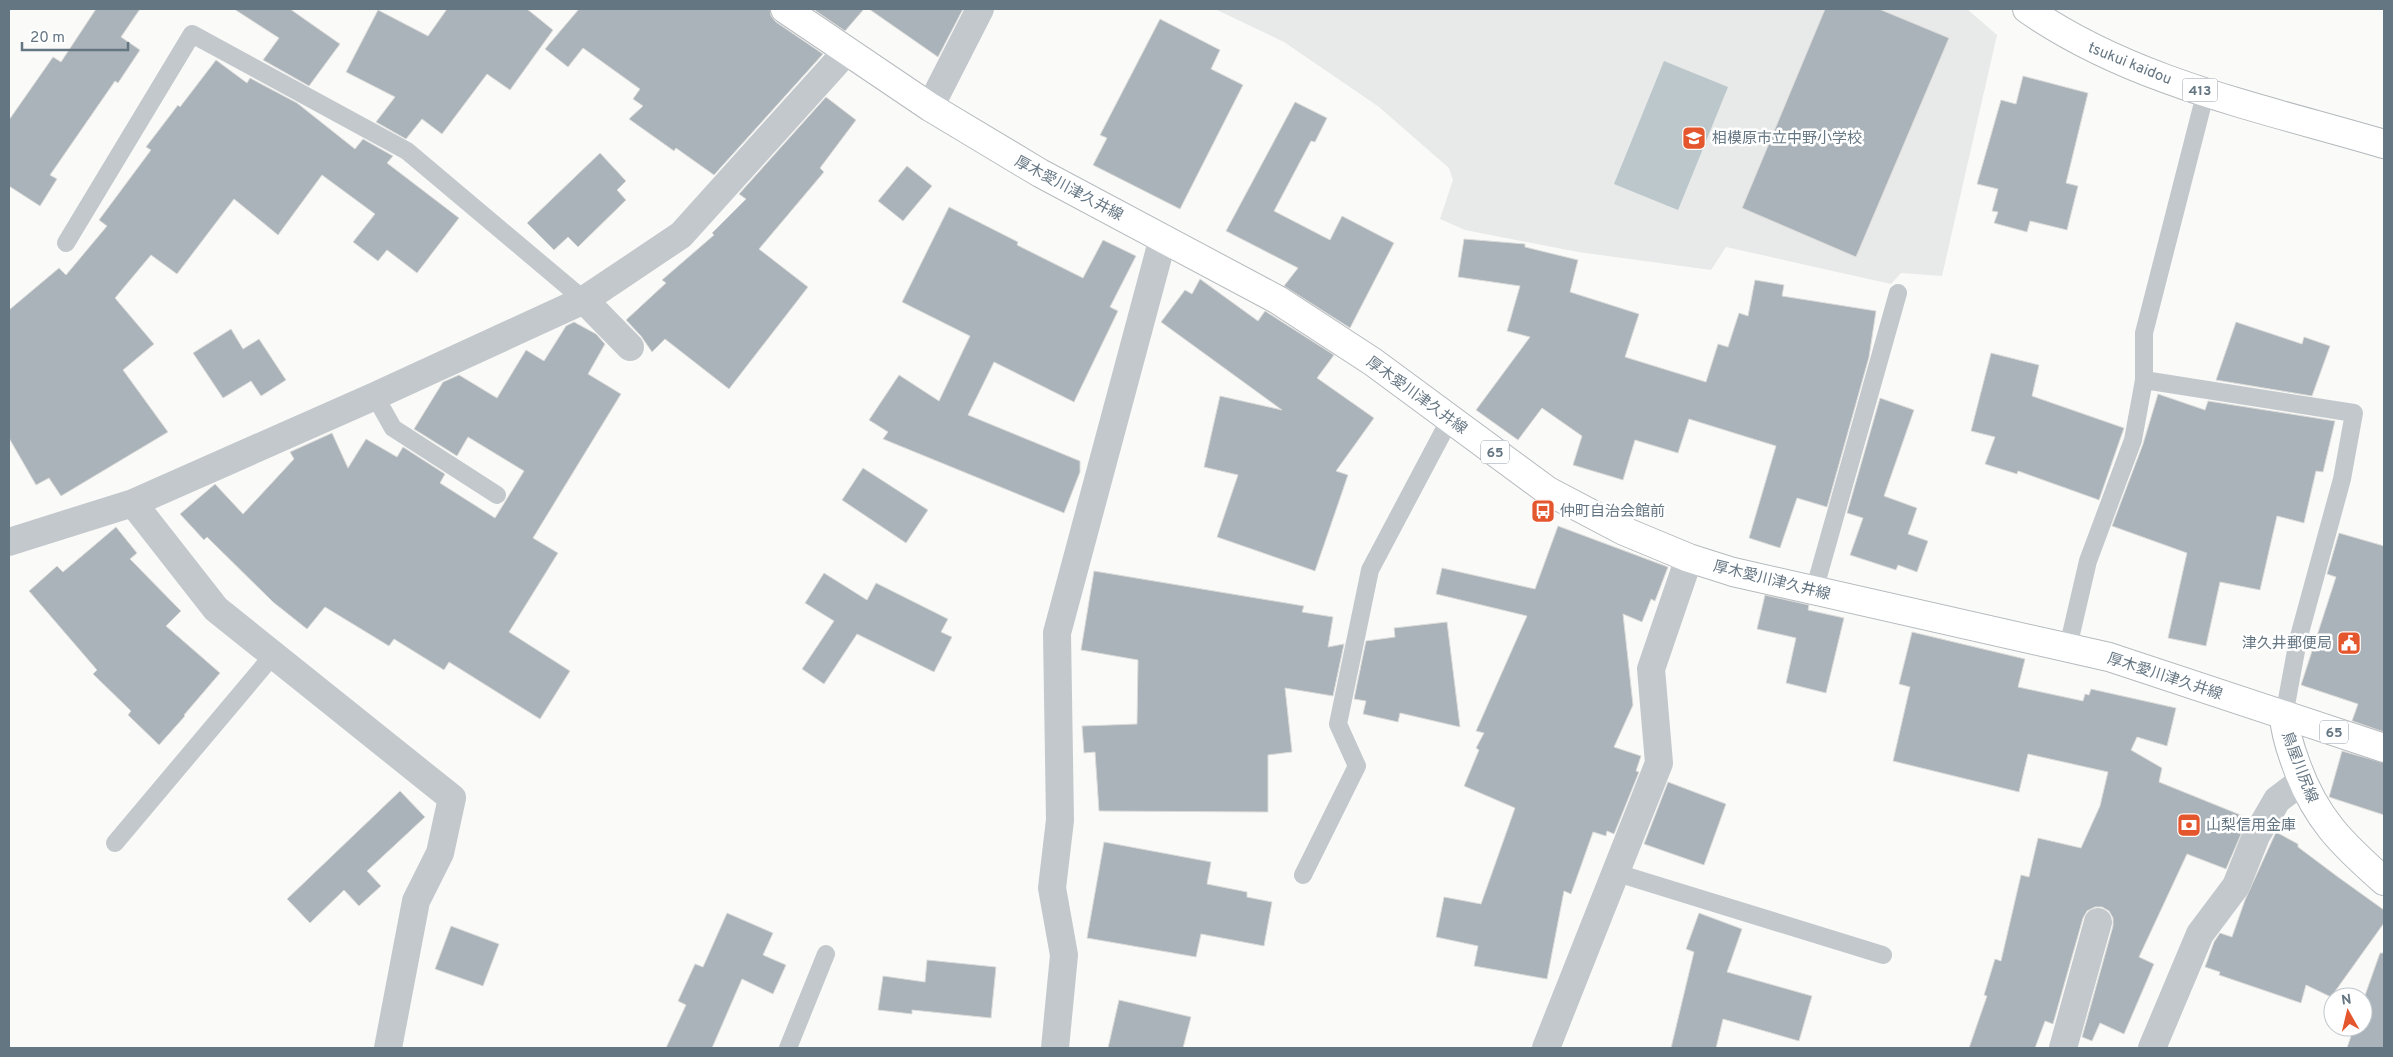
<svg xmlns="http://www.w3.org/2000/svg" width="2393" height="1057" viewBox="0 0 2393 1057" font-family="Overpass,'Noto Sans JP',sans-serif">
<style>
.built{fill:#e8e9e9}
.water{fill:#bbc7cb}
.building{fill:#aab3b9;stroke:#dcdcda}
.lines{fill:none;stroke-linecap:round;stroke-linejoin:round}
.secondary-casing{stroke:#b3babf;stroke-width:30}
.primary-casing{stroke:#b5babe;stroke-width:30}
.highway-casing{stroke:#b4b9bd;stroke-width:30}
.lane{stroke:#c3c8cc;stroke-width:18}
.street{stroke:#c3c8cc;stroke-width:28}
.secondary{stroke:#fff;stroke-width:28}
.primary{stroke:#fff;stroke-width:28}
.highway{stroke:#fff;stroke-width:28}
.labels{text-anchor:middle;stroke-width:5;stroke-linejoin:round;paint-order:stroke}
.shield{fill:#fff;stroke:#939fa8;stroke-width:1}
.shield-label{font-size:14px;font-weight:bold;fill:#657683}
.street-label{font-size:15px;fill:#657683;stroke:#fff}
.poi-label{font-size:15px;fill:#657683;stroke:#fff;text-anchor:start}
</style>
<rect width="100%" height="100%" fill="#fafaf8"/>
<path class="built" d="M1215,9H1967L1997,35L1942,276L1901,273L1891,284L1726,247L1711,270L1578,252L1465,230L1440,219L1453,180L1449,168L1379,107L1284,42Z"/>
<path class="water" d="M1664,61L1728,87L1678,210L1614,184Z"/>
<path class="building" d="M96,9H140L121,37L140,50L118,83L115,81L50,175L57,179L40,206L9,186V120L53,57L61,62Z
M234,9H290L340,44L309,86L263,60L279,38Z
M447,9H527L553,30L510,90L487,74L442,134L422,119L406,139L376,122L395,97L346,72L378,10L428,36Z
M579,9H770L771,16L776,22L823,54L714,175L676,148L674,151L629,119L643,106L633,99L640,89L583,48L568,67L545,49Z
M813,9H864L845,31Z
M869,9H963L938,57Z
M1825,9H1879L1949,38L1856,257L1742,208Z
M1160,19L1220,50L1211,69L1243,85L1180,209L1093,165L1107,138L1100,135Z
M216,60L247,83L250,78L297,103L355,149L363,139L393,156L387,163L459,218L417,273L387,250L378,261L353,242L375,214L322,175L278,235L234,199L177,274L151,255L115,298L154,344L123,370L168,432L61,496L49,478L36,485L9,438V310L59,268L66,275L107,226L99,220L151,150L146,147L178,105L180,107Z
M2023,76L2088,93L2066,183L2078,186L2067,230L2030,221L2027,232L1994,223L1998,212L1992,211L1998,189L1977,184L2001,100L2016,104Z
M826,97L856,120L820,168L824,172L759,249L808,287L729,389L665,339L652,352L641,336L626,320L666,283L662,280L714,235L712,233L746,199L739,194Z
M1295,102L1327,118L1315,142L1311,141L1274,211L1330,240L1342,216L1394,243L1350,328L1284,286L1298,268L1226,231Z
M600,153L626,181L617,190L626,200L578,247L568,237L554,250L527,223Z
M907,166L932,186L903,221L878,201Z
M949,207L1018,242L1017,245L1083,278L1103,240L1136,256L1110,307L1118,311L1074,402L994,362L968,415L1080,461V472L1064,513L883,439L888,432L869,420L899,375L939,401L970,336L902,302Z
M1464,239L1525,244V247L1578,260L1570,292L1639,314L1625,357L1706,382L1718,344L1728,347L1739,313L1748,316L1755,280L1784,285L1782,296L1876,311L1869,357L1827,507L1797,498L1780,548L1749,538L1776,446L1689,419L1678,453L1635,440L1623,480L1573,465L1582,436L1542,408L1518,440L1476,410L1530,337L1507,331L1520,286L1458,277Z
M1200,279L1258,321L1265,311L1334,355L1317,378L1374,418L1336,471L1348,475L1315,571L1217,537L1238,475L1204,467L1220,396L1282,410L1161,322L1185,290L1192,294Z
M574,322L596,334L605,344L588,374L621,394L533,538L558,553L509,632L570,671L540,719L449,662L444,670L394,639L389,646L325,607L307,629L273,602L207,537L204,540L180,514L215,484L243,514L294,459L290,452L332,433L348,468L366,439L397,457L403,447L445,474L440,483L495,518L524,471L468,437L457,456L414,429L443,382L459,375L497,398L526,350L544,361L566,326Z
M2236,322L2302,344L2304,337L2330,346L2312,396L2216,380Z
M231,329L243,349L259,339L286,380L261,396L251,381L223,398L193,353Z
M1991,353L2039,365L2032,396L2124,428L2099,500L2018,471L2017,474L1985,464L1995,437L1971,431Z
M2158,394L2205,410L2208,401L2335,421L2323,472L2316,471L2304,523L2277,516L2260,590L2220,582L2206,646L2168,638L2187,553L2112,526L2143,444Z
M1880,398L1914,410L1884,496L1917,508L1908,534L1928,541L1917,572L1898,565L1896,570L1850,555L1863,518L1847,513Z
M863,468L928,510L906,543L842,500Z
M1558,526L1668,567L1655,601L1651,599L1642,622L1623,614L1633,705L1614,747L1641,756L1636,771L1639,772L1614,834L1607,831L1606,836L1593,832L1571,894L1564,891L1547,979L1474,966L1478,946L1436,937L1444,897L1481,904L1515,808L1464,786L1479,750L1476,748L1484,733L1476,731L1527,616L1436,594L1442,568L1535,589Z
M116,527L137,553L130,559L181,611L166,626L220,673L184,715L185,716L159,745L128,715L131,711L93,674L97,670L29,591L57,566L63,572Z
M2339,533L2384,546V732L2352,721L2358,704L2301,685L2336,577L2327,574Z
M1094,571L1304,606L1302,612L1333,617L1328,647L1344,644L1333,696L1285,688L1292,752L1268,755V812L1099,811L1095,752L1084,753L1082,726L1137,724L1138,660L1081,650Z
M824,573L867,600L876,583L948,619L941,632L952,637L934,672L857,634L824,684L802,669L834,621L805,603Z
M1765,595L1809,605L1808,610L1844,618L1826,693L1786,683L1796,638L1757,629Z
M1447,622L1460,727L1400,713L1398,722L1363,714L1366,701L1354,699L1366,641L1395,637L1394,628Z
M1912,632L2025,659L2018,687L2083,701L2085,694L2089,695L2091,689L2176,708L2167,746L2137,737L2131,750L2162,768L2159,782L2248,818L2226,869L2187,854L2139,957L2154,964L2124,1034L2100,1023L2092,1041L2082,1037L2113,926V918L2109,911L2102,907H2095L2087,911L2083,918L2053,1024L2045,1021L2035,1048H1969L1987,996L1984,995L1995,959L2001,961L2021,875L2029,877L2038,838L2081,848L2100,806L2108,772L2028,754L2019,792L1893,761L1910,687L1899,684Z
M2342,751L2384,763V815L2329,797Z
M1668,782L1726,804L1704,865L1644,844Z
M400,791L425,817L367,871L381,886L359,906L344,890L310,923L287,899Z
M2276,832L2298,844V847L2338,877L2384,910V923L2331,997L2306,985L2301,1003L2219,975L2220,972L2205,967L2214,942L2220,933L2232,937L2245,900Z
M1104,842L1211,862L1207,884L1247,892V897L1272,902L1264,946L1201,934L1196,957L1087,938Z
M727,913L773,933L763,955L786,965L773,994L742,979L712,1048H666L686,1005L678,1001L695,964L703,967Z
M1699,913L1742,929L1727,972L1812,996L1799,1041L1723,1019L1716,1048H1671L1694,952L1686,949Z
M451,926L499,944L483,986L435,969Z
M2380,953H2384V1048H2347L2354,1027H2363V1001Z
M927,960L996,967L991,1018L912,1010V1014L878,1010L883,976L925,982Z
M1119,1000L1191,1017L1183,1048H1108Z"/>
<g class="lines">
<g class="secondary-casing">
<path id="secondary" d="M2284,716C2285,733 2290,748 2296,764C2315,818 2342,844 2384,881"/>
</g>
<g class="primary-casing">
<path id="primary" d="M785,9L930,107L1040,173L1278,300L1373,362L1548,491L1624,531L1689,558L1733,572L2109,657L2384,748"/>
</g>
<g class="highway-casing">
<path id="highway" d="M2027,9C2132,82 2262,108 2384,144"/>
</g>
<path class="lane" d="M66,243L192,34L407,151L584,300
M2144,380L2354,413L2342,479L2298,640L2284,716
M375,396L393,428L497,495
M1814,591L1898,293
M2068,647L2088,561L2133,440L2144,380V333L2206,91
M115,843L274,654
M1617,873L1883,955
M1303,875L1357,766L1338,724L1370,570L1450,419
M788,1048L826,954"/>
<path class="street" d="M930,107L980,9
M584,300L630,347
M133,503L216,609L452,798L440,853L416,901L388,1048
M9,542L133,503L375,396L584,300L681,235L846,52
M1055,1048L1064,955L1052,888L1060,820L1057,633L1163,238
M1546,1048L1659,763L1651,669L1689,558
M2063,1048L2098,922
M2152,1048L2200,934L2236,886L2256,836L2277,800L2302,781"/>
<use href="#secondary" class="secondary"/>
<use href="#primary" class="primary"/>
<use href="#highway" class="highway"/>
</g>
<defs>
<g id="school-square" transform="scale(1.25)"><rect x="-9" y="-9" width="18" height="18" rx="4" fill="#e4572e" stroke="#fff"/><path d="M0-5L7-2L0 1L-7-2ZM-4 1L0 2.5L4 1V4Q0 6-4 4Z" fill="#fff"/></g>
<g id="bus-square" transform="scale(1.25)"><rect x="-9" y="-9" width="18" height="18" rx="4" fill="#e4572e" stroke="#fff"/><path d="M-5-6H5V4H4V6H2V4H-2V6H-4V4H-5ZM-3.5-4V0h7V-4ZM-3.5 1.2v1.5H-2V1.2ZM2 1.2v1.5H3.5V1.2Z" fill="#fff"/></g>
<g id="civic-square" transform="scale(1.25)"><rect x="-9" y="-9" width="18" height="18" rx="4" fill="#e4572e" stroke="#fff"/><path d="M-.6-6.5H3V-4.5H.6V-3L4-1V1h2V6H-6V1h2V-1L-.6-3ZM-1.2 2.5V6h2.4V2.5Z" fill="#fff"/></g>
<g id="bank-square" transform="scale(1.25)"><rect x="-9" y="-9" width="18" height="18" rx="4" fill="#e4572e" stroke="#fff"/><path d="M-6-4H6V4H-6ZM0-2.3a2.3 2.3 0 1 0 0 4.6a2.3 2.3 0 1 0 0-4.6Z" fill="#fff"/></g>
</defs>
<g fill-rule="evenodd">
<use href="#school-square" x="1694" y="138"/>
<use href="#bus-square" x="1543" y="511"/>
<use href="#civic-square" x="2349" y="643"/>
<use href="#bank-square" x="2189" y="825"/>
</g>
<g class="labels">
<g class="shield">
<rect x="2182.5" y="78.5" width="35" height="23" rx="4"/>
<rect x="1481" y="440.5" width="28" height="23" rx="4"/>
<rect x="2320" y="720.5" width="28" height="23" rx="4"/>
</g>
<g class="shield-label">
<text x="2200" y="95">413</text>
<text x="1495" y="457">65</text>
<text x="2334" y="737">65</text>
</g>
<g class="street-label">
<text transform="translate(2130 63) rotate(22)" y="5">tsukui kaidou</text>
<text transform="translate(1069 188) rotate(28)" y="5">厚木愛川津久井線</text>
<text transform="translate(1417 395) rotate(36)" y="5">厚木愛川津久井線</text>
<text transform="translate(1772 580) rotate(14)" y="5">厚木愛川津久井線</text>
<text transform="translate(2165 676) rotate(18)" y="5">厚木愛川津久井線</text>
<text transform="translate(2300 767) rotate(69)" y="5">鳥屋川尻線</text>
</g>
<g class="poi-label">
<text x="1712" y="143">相模原市立中野小学校</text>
<text x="1560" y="516">仲町自治会館前</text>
<text x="2332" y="648" text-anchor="end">津久井郵便局</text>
<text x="2206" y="830">山梨信用金庫</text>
</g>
</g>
<rect width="2393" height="1057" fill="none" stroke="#657683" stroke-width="20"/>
<g transform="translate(2348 1012) rotate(352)"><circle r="24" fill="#ffffff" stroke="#c1c8cd"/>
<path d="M0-4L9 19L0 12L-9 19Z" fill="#e4572e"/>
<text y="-8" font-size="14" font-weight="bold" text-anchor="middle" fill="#657683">N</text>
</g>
<path d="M22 42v8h106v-8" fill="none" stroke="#657683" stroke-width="2.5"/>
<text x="30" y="42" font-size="15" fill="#657683" stroke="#ffffff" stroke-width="4" paint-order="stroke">20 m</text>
</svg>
